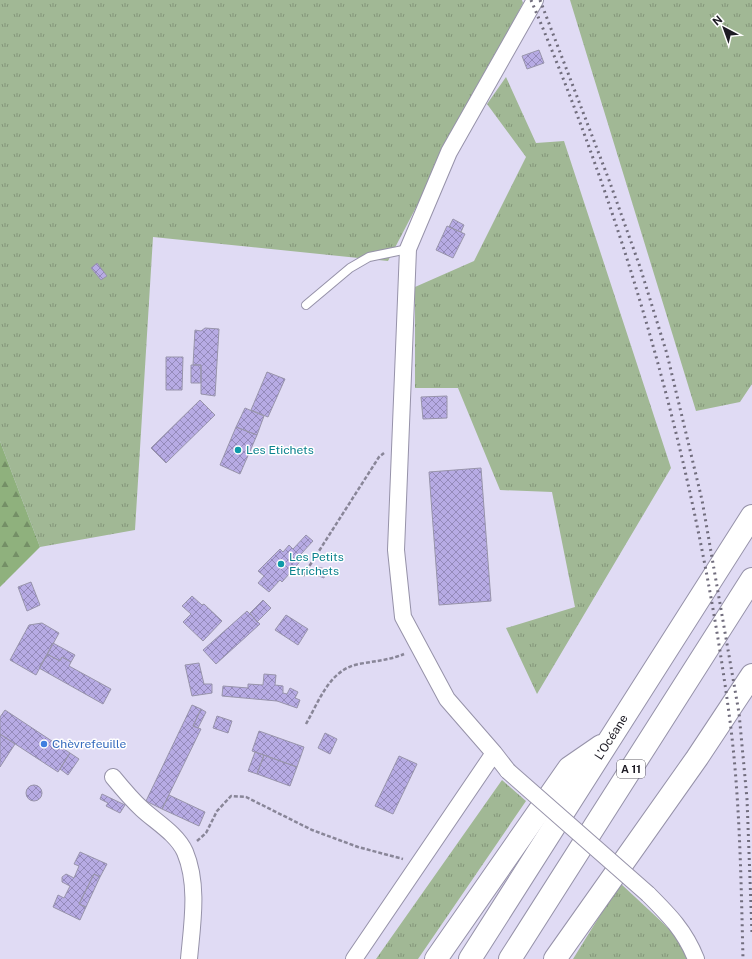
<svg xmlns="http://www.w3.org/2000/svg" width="752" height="959" viewBox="0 0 752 959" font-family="'Public Sans',sans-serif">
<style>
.grass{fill:url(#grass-tufts)}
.forest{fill:url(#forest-firs)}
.building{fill:url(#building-cross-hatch);stroke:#9894ab}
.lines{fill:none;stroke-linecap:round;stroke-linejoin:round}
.service-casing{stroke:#9692a9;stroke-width:10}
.minor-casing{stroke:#9692a9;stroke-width:18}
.motorway-casing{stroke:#9692a9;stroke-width:24}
.path{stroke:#898698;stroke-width:2.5;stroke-dasharray:4 2;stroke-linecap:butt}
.service{stroke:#fff;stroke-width:8}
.minor{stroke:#fff;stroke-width:16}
.motorway{stroke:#fff;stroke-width:22}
.rail{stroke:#716d7d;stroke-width:3;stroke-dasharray:2 4;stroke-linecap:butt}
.minor-bridge-casing{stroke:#9692a9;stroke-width:18;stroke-linecap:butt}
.minor-bridge{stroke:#fff;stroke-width:16}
.culture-dot{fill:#0f9aa8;stroke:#fff;stroke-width:1.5}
.shop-dot{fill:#3f7fe0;stroke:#fff;stroke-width:1.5}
.labels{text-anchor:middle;stroke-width:3;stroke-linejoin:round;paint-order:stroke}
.shield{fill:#fff;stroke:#615f66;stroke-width:1}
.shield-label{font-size:11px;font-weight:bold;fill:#1d1b24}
.culture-label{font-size:12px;fill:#0d838f;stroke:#fff;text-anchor:start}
.street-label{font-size:12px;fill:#1d1b24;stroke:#fff}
.shop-label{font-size:12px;fill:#366cbe;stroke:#fff;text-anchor:start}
</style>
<defs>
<pattern id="grass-tufts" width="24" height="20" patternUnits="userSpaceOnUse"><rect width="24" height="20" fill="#a1b895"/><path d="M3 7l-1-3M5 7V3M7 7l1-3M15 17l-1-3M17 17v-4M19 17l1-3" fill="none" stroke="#839579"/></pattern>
<pattern id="forest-firs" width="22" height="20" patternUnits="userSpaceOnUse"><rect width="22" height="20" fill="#8fb17d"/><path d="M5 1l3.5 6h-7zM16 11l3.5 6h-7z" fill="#748f66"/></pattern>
<pattern id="building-cross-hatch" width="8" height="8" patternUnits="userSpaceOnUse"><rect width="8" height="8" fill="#b7abe4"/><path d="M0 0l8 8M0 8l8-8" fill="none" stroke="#948ab9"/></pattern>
</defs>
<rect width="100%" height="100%" fill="#e0dbf4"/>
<path class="grass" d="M0,0H522L523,3L388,261L153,237L135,530L40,547L0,441Z
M570,0H752V384L740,402L696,411Z
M506,77L536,143L564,141L671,468L537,694L506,628L575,607L552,492L500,490L458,388H415V287L474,261L526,157L487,104Z
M502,780L526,801L418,959H376Z
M620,883L664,924L678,939L688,959H573Z"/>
<path class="forest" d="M0,441L40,547L0,587Z"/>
<path class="building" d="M539,50L544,63L527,69L522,56Z
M453,219L464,225L461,232L449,227Z
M447,226L465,234L453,258L436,250Z
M97,263L107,276L101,280L91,268Z
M205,328L219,329L215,396L201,394V365H193L195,330L201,331Z
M166,357H183L182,390H166Z
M191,365H201V383H191Z
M267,372L285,379L268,417L251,410Z
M447,396V418L423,419L421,397Z
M200,400L215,415L166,463L151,448Z
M245,408L264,416L257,435L236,427Z
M236,427L257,435L240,474L220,465Z
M481,468L491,601L439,605L429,472Z
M306,535L313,541L301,554L304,557L282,582L280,580L269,592L258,583L264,576L258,571L280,549L283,552L289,545L293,549Z
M317,567L326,569L324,578L314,574Z
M31,582L40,605L27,611L18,587Z
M192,596L202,605L204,604L222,621L203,641L183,622L191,614L182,606Z
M263,600L271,608L257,622L250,613Z
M247,611L260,624L216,664L203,650Z
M286,615L308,629L298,645L275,630Z
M42,623L59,633L36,675L10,660L29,625Z
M53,643L75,655L71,662L62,657L60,661L47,654Z
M47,654L60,661L62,657L71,662L69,666L111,689L103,704L39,668Z
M199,663L204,684H212V693L192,696L185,665Z
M264,674L276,675L275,685L283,686V693L287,694L290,688L298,692L295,698L300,700L297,708L277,701L222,696L223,686L248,688V684L263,685Z
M192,705L201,709L193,726L201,729L162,809L146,801Z
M201,709L206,712L198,728L193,726Z
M5,710L70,753L58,772L0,734V717Z
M217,716L232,721L228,733L213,728Z
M259,731L304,747L297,767L252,751Z
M325,733L337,739L330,754L318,748Z
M0,734L15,744L0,767Z
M255,752L264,755L257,774L248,771Z
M70,753L79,759L68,775L60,769Z
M264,755L297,767L290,786L257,774Z
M399,756L417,764L393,814L375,806Z
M26 793a8 8 0 1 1 16 0a8 8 0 1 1-16 0Z
M102,794L125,805L120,813L106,806L108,803L100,799Z
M169,795L205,812L199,826L162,809Z
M80,852L107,864L100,877L94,874L79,904L86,907L80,920L53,907L58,895L64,898L70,886L62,882V877L66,874L74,878L79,866L74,864Z
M94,874L100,877L86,907L79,904Z"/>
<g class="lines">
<g class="service-casing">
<path id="service" d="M306,305L350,268L369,257L408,249"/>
</g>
<g class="minor-casing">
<path id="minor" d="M494,753L447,699L403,617L396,550L408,249L449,152L535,0
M113,777C122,788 131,799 142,809C156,822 177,834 185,852C199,885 192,925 189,959
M648,894C669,915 685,931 696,959
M354,959L494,753L508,771"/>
</g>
<g class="motorway-casing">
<g id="motorway">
<path d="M436,959L569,768L601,746"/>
<path id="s1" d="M470,959L752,516"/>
<path d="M510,959L752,579"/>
<path d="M555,959L697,758L752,675"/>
</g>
</g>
<path class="path" d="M303,576L379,457L384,453
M306,724C319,701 330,669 359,664C375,661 390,660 404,654
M197,841L206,833L217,811L231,796L246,797L312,830L358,847L403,859"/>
<use href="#service" class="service"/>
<use href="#minor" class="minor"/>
<use href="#motorway" class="motorway"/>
<path class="rail" d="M531,0C629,230 698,473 730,721C740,799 741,880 743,959
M540,0L609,180L640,267L667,354L702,500L739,713L747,799L752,933"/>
<g class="minor-bridge-casing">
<path id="minor-bridge" d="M508,771L648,894"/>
</g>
<use href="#minor-bridge" class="minor-bridge"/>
</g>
<g class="culture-dot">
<circle cx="238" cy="450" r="4"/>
<circle cx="281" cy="564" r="4"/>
</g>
<circle class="shop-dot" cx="44" cy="744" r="4"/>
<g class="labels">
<rect class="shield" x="617" y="760" width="28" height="18" rx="3"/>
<g class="shield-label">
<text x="631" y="773">A 11</text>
</g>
<g class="culture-label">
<text x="246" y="454">Les Etichets</text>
<text x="289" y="561">Les Petits<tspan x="289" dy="14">Etrichets</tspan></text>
</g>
<g class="street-label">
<text dy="4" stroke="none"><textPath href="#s1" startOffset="263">L’Océane</textPath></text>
</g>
<g class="shop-label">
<text x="52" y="748">Chèvrefeuille</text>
</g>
</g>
<g transform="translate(724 28) rotate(319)" stroke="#ffffff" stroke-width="3" paint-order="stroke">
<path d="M0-3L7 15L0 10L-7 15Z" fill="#1d1b24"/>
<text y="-6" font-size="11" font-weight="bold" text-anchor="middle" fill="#1d1b24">N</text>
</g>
</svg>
